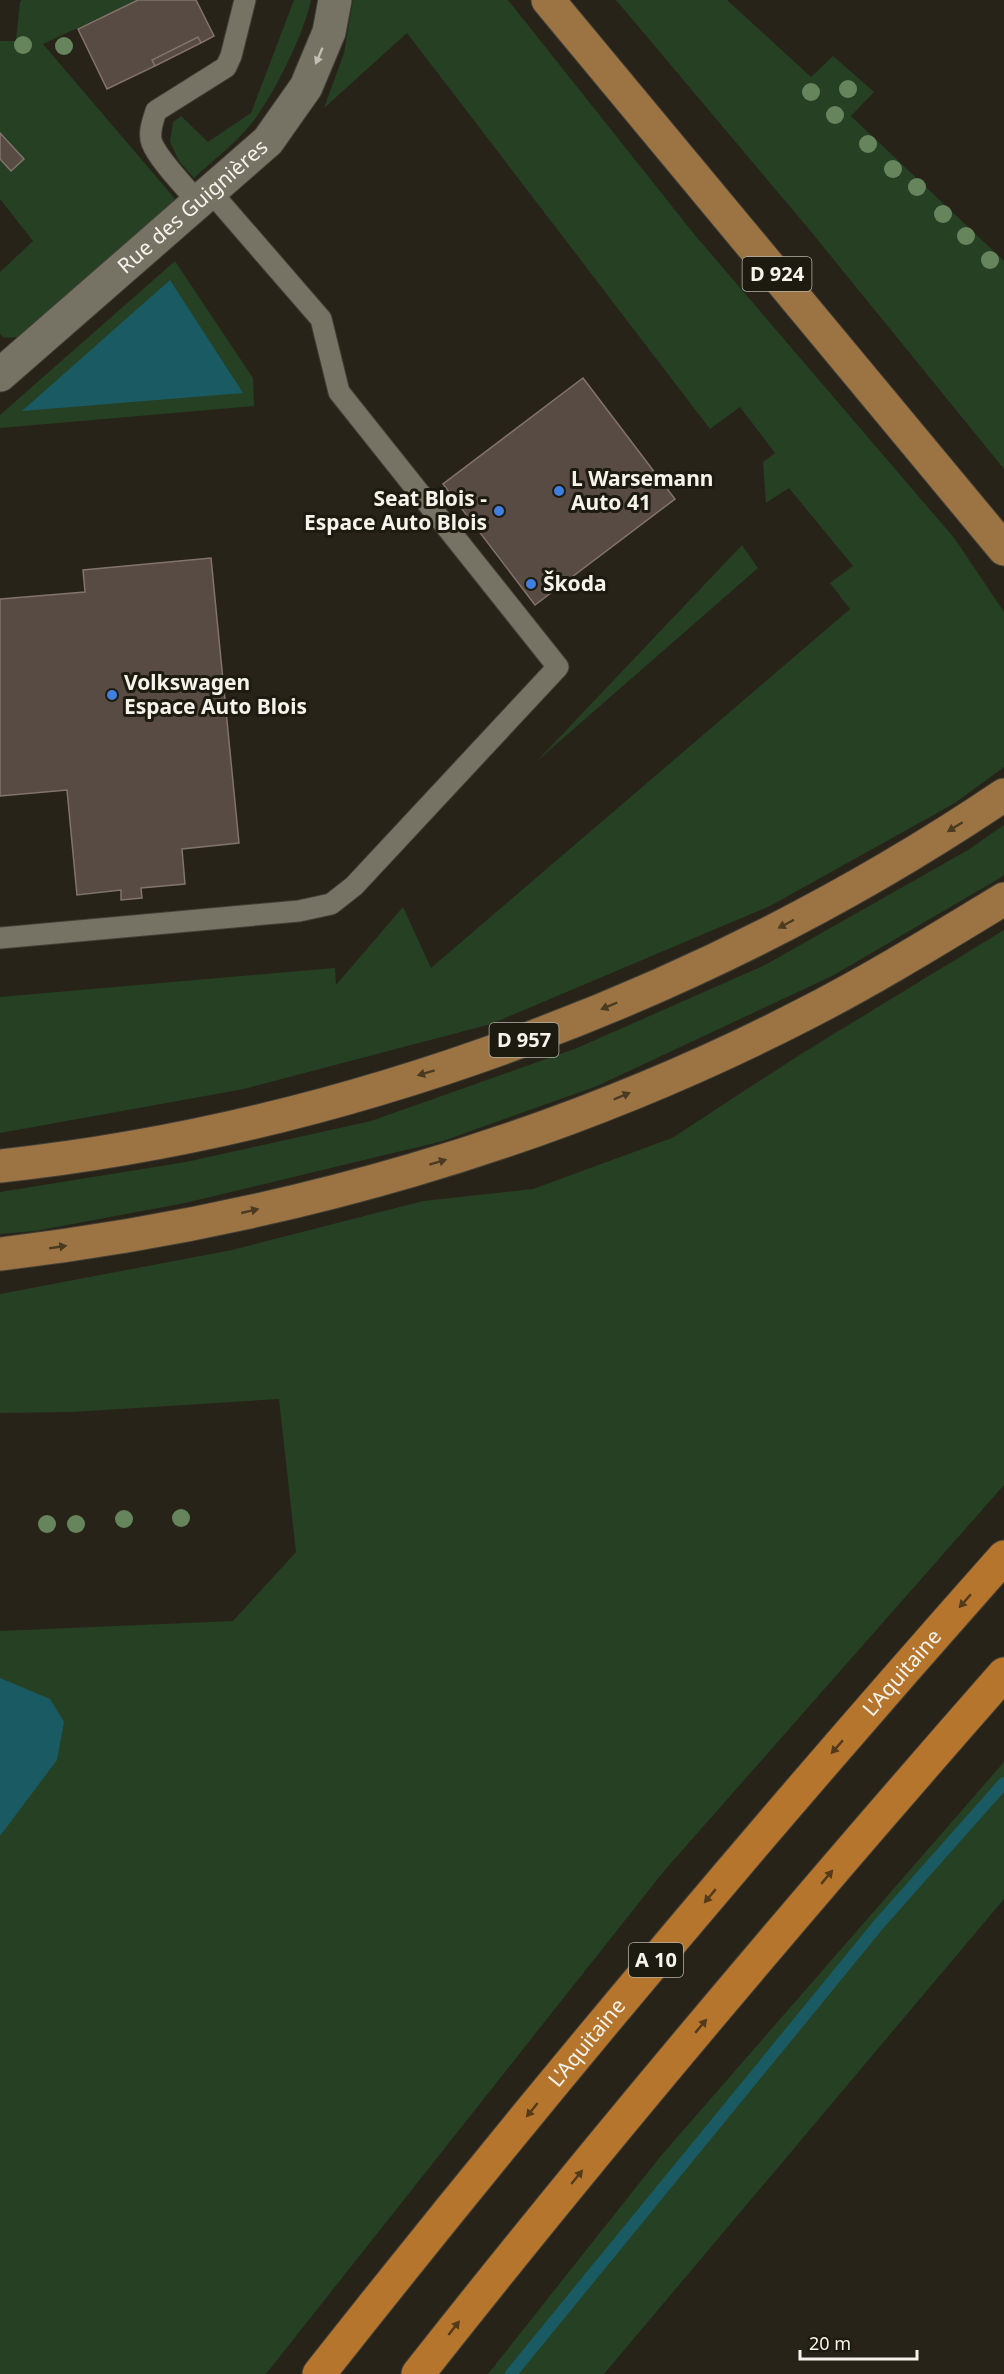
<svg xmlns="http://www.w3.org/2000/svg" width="1004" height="2374" viewBox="0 0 1004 2374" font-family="'Noto Sans',sans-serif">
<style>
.green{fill:#264024}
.water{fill:#1a5a62}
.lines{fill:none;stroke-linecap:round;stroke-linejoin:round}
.stream{stroke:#1a5a62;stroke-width:12}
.building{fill:#574b43;stroke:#82746c;stroke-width:1.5}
.lane-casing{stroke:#423f37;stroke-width:23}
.street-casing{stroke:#423f37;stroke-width:35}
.primary-casing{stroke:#423f37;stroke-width:35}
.highway-casing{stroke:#423f37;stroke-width:35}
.lane{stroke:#767264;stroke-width:21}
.street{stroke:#767264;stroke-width:33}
.primary{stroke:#9c7443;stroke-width:33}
.highway{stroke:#b5752d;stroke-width:33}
.tree{fill:#66855c}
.oneway{fill:#c2bfb5}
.oneway2{fill:#493a21}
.oneway3{fill:#523a1a}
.shop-dot{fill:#3f7fe0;stroke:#1d1a0f;stroke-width:2}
.labels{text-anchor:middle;stroke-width:6;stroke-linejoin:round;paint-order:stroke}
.shield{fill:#1d1a0f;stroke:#b4b2a9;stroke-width:1.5}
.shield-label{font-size:20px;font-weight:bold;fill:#f5f3eb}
.street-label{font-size:21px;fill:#f5f3eb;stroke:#1d1a0f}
.poi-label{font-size:21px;font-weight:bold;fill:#f5f3eb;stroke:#1d1a0f;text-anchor:start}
</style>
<rect width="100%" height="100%" fill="#272318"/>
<path class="green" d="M22,0H138L43,44L176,200L19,337L4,338L0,334V272L33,241L0,199V41H16L20,2Z
M294,0H311C304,34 273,97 251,124C235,144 212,161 194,178L179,161L170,142L173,122L181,116L208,142L251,113Z
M353,0H508L694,234L955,539L1004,612V767L955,803L770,906L491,1024L244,1089L0,1133V997L335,968L336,985L403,907L431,968L850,609L830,583L853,566L789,488L766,503L763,462L775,453L740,407L710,429L407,33L324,108L344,53Z
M616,0H727L811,77L833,56L874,92L851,116L1004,261V469L808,228Z
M175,261L253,378L254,406L0,428V415Z
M742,545L758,568L537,761Z
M1004,825V875L1000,878L832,976L597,1086L443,1141L185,1203L35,1231L0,1234V1192L186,1162L371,1121L577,1048L765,965L968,850Z
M1004,930V1485L664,1871L266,2374H0V1631L233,1621L296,1552L279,1399L72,1412L0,1413V1294L232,1250L423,1201L533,1189L672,1138L801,1054Z
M1004,1762V1899L604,2374H488L660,2157Z"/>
<path class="water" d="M170,280L243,393L22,411Z
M0,1678L50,1699L64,1722L57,1760L0,1836Z"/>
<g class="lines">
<path class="stream" d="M511,2374L879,1924L1004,1783"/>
</g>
<path class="building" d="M138,0H196L214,36L201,43L198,37L152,60L155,66L107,89L78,29Z
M198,37L201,43L155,66L152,60Z
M0,133L24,159L11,171L0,159Z
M583,378L675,499L535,605L443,484Z
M211,558L239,843L182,849L185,884L141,888L142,898L121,900V890L77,895L67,790L0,796V599L85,592L83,570Z"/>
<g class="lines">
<g class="lane-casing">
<path id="lane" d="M198,202C186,188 158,159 152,143C148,133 153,121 156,111L226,67L231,56L245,0
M0,938L299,911L331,904L354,886L558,667L339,392L321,319L211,192"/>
</g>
<g class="street-casing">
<g id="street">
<path id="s1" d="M0,375L268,141L306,87L329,32L335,0"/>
</g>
</g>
<g class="primary-casing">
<path id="primary" d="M548,0L1004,549
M0,1166C351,1128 712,992 1004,795
M0,1254C278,1221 554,1143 803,1015C872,980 938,939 1004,899"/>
</g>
<g class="highway-casing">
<g id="highway">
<path id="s2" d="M319,2374C539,2095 768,1823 1004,1557"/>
<path d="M418,2374C606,2135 803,1903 1004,1674"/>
</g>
</g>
<use href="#lane" class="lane"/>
<use href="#street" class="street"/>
<use href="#primary" class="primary"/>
<use href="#highway" class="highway"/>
</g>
<g class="tree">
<circle cx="23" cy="45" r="9"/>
<circle cx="64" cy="46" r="9"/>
<circle cx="848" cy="89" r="9"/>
<circle cx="811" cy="92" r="9"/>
<circle cx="835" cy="115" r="9"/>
<circle cx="868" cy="144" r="9"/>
<circle cx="893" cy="169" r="9"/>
<circle cx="917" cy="187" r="9"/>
<circle cx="943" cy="214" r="9"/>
<circle cx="966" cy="236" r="9"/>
<circle cx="990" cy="260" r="9"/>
<circle cx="181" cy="1518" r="9"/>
<circle cx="124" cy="1519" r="9"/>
<circle cx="47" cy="1524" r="9"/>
<circle cx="76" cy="1524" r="9"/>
</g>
<defs><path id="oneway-solid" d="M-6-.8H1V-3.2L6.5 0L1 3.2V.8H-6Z" transform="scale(1.5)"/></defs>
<use class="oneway" href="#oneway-solid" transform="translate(319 56) rotate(113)"/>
<g class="oneway2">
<use href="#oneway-solid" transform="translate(955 827) rotate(148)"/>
<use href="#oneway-solid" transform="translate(786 924) rotate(152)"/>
<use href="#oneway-solid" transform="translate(609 1006) rotate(157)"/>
<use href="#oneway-solid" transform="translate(426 1073) rotate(163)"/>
<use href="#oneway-solid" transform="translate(622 1096) rotate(-23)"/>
<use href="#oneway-solid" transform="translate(438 1162) rotate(-17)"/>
<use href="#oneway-solid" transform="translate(250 1211) rotate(-13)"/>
<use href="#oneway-solid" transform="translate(58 1247) rotate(-9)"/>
</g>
<g class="oneway3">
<use href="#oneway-solid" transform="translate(965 1601) rotate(131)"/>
<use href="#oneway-solid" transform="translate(837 1747) rotate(131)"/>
<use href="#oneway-solid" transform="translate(827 1877) rotate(-50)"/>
<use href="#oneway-solid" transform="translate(710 1896) rotate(130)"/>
<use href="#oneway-solid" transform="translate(701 2026) rotate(-50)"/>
<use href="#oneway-solid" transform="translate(532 2110) rotate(129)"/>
<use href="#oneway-solid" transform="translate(577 2177) rotate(-51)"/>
<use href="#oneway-solid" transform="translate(454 2328) rotate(-52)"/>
</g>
<g class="shop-dot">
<circle cx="559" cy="491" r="6"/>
<circle cx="499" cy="511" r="6"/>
<circle cx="531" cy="584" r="6"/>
<circle cx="112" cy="695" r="6"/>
</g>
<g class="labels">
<g class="shield">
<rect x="742.5" y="257" width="69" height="34" rx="4.5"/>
<rect x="489.5" y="1023" width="69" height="34" rx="4.5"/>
<rect x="629" y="1943" width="54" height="34" rx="4.5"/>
</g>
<g class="shield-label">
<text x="777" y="281">D 924</text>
<text x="524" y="1047">D 957</text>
<text x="656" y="1967">A 10</text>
</g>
<g class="street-label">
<text dy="7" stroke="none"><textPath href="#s1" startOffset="256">Rue des Guignières</textPath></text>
<text dy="7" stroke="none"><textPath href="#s2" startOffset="912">L'Aquitaine</textPath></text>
<text dy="7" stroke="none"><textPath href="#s2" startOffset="426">L'Aquitaine</textPath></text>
</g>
<g class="poi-label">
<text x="571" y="486">L Warsemann<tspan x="571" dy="24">Auto 41</tspan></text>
<text x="487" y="506" text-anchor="end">Seat Blois -<tspan x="487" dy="24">Espace Auto Blois</tspan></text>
<text x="543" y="591">Škoda</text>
<text x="124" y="690">Volkswagen<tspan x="124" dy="24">Espace Auto Blois</tspan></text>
</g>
</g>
<path d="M800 2350v9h117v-9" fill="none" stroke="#f5f3eb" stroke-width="3"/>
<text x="809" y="2350" font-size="18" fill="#f5f3eb" stroke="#1d1a0f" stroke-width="4.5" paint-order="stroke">20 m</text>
</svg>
